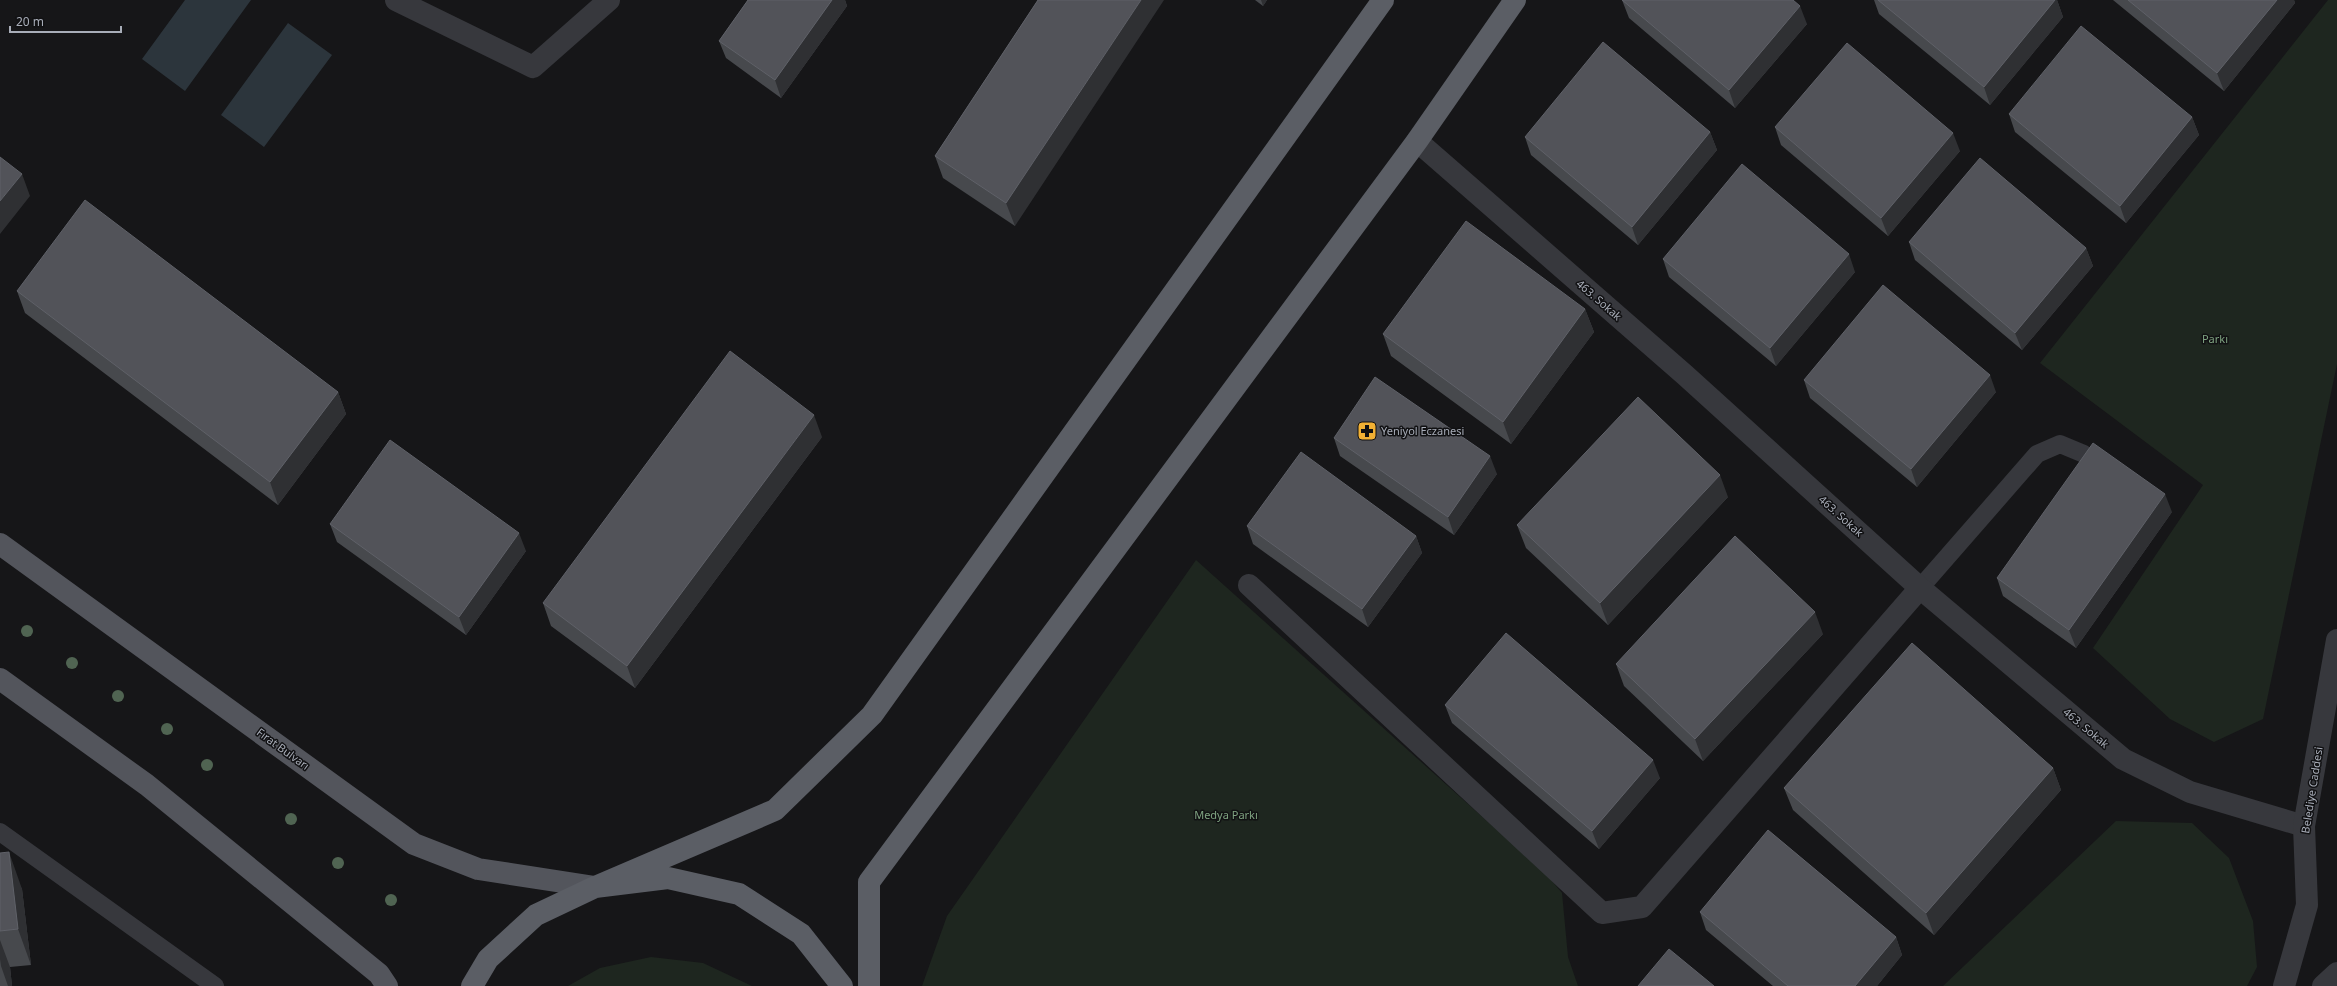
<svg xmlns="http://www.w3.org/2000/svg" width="2337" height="986" viewBox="0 0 2337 986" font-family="'Noto Sans',sans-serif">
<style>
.green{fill:#1e261f}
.water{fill:#2c353c}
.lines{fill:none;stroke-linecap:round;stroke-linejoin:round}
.service{stroke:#37383d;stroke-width:18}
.minor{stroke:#37383d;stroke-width:22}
.tertiary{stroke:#37383d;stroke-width:22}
.primary{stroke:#53555c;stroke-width:22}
.trunk{stroke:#5b5e65;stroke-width:22}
.tree{fill:#506452}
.wall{fill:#47494d}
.shaded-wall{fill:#2f3033}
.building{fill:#525359;stroke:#5f6168}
.labels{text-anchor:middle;stroke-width:3;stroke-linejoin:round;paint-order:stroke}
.street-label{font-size:11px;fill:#a8adb8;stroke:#111113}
.park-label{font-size:11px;fill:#7fa381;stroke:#111113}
.poi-label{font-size:11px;fill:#a8adb8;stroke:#111113;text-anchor:start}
</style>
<rect width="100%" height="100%" fill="#161618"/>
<path class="green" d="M2328,0H2337V364L2263,719L2214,742L2170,719L2093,648L2203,485L2040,363Z
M1196,560L1546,874L1562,893L1568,957L1578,986H922L947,916Z
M2116,821L2192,823L2229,858L2253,921L2257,967L2247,986H1943Z
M651,957L703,963L752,986H568L600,968Z"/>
<path class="water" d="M185,0H251L185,91L142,59Z
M288,23L332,55L264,147L221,115Z"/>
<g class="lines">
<path class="service" d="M1920,588L2037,454L2060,444L2084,454
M0,832L215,986"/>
<path class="minor" d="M396,0L533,67L609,0
M1417,141L1685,375L1920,588L2123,759L2190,792L2304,826
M1249,585L1602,913L1642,907L1920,588
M2323,986L2337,973"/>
<path class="tertiary" d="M2284,986L2307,905L2304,826L2337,640"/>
<path class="primary" d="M0,544L414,844L478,869L595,887
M0,679L147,785L379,974L387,986"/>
<path class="trunk" d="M595,887L775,810L872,715L1383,0
M472,986L488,959L536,915L595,887L668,878L739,894L801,934L842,986
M869,986V882L1417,141L1515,0"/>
</g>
<g class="tree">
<circle cx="27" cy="631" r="6"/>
<circle cx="72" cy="663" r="6"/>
<circle cx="118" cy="696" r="6"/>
<circle cx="167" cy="729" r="6"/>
<circle cx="207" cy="765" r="6"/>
<circle cx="291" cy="819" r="6"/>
<circle cx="338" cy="863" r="6"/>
<circle cx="391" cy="900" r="6"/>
</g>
<path class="wall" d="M748,0H845L847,6L781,98L726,58L719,41Z
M1038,0L1015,226L943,178L935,156Z
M1255,0H1267L1263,6Z
M1622,0L1807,24L1735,108L1629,18Z
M1874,0H2057L2063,17L1990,105L1879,14Z
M2113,0H2294L2295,3L2224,91Z
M2009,114L2192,117L2199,135L2126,223L2015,132Z
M1775,127L1960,151L1888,236L1781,145Z
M1710,132L1717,150L1638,245L1531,155L1525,137Z
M1909,242L2086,248L2093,266L2022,350L1915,260Z
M1663,259L1855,272L1776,366L1669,277Z
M17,291L338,392L346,414L278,505L25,313Z
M1585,309L1594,332L1511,444L1391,356L1383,334Z
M1804,380L1996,392L1917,487L1810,398Z
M822,437L635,688L551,626L543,603Z
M1334,438L1497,474L1454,535L1340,456Z
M1728,497L1608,625L1526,548L1517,525Z
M2172,512L2076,648L2003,596L1997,578Z
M330,524L526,551L466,635L337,542Z
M1247,526L1416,536L1422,553L1368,627L1253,544Z
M1823,634L1703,761L1624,686L1616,664Z
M1445,705L1660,778L1599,849L1452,723Z
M2053,768L2061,790L1934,935L1793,810L1784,788Z
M0,853L22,889L31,965L10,967L12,986H0Z
M1700,912L1896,937L1902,955L1877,986H1773L1706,930Z"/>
<path class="shaded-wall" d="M832,0H845L847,6L781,98L775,80Z
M1141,0H1164L1015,226L1006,203Z
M1261,0H1267L1263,6Z
M2055,0H2057L2063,17L1990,105L1984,87Z
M2277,0H2294L2295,3L2224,91L2217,73Z
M1800,6L1807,24L1735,108L1729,90Z
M2192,117L2199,135L2126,223L2120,206Z
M1710,132L1717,150L1638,245L1632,227Z
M1953,133L1960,151L1888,236L1881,218Z
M22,174L30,196L0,234V201Z
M2086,248L2093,266L2022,350L2015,333Z
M1849,254L1855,272L1776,366L1770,348Z
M1585,309L1594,332L1511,444L1503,422Z
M1990,375L1996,392L1917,487L1911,469Z
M338,392L346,414L278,505L270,482Z
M814,415L822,437L635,688L627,666Z
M1490,456L1497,474L1454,535L1448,517Z
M1720,475L1728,497L1608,625L1600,603Z
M2165,494L2172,512L2076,648L2069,630Z
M519,533L526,551L466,635L459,617Z
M1416,536L1422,553L1368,627L1362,609Z
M1815,612L1823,634L1703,761L1695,739Z
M1653,760L1660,778L1599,849L1592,831Z
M2053,768L2061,790L1934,935L1926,913Z
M9,852L22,889L31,965L18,929Z
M1896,937L1902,955L1877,986H1855Z
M0,940L10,967L12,986H8L1,966L0,959Z"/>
<path class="building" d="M748,0H832L775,80L719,41Z
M1038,0H1141L1006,203L935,156Z
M1622,0H1793L1800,6L1729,90Z
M1878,0H2055L1984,87Z
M2128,0H2277L2217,73Z
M2081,26L2192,117L2120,206L2009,114Z
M1603,42L1710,132L1632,227L1525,137Z
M1847,43L1953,133L1881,218L1775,127Z
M0,157L22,174L0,201Z
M1980,158L2086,248L2015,333L1909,242Z
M1742,164L1849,254L1770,348L1663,259Z
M85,200L338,392L270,482L17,291Z
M1466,221L1585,309L1503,422L1383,334Z
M1883,285L1990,375L1911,469L1804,380Z
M730,351L814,415L627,666L543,603Z
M1375,377L1490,456L1448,517L1334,438Z
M1638,397L1720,475L1600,603L1517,525Z
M390,440L519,533L459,617L330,524Z
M2093,443L2165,494L2069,630L1997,578Z
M1301,452L1416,536L1362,609L1247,526Z
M1735,536L1815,612L1695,739L1616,664Z
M1506,633L1653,760L1592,831L1445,705Z
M1912,643L2053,768L1926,913L1784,788Z
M1768,830L1896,937L1855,986H1788L1700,912Z
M9,852L18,929L0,931V853Z
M1669,949L1714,986H1638Z"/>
<defs>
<g id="pharmacy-square" transform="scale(1)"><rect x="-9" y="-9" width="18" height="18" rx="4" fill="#f2b134" stroke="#111113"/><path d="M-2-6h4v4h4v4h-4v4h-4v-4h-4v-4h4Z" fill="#111"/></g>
</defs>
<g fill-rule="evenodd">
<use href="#pharmacy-square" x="1367" y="431"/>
</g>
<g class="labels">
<g class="street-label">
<text transform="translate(1599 300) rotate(41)" y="4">463. Sokak</text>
<text transform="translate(1841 516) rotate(42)" y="4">463. Sokak</text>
<text transform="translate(2086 728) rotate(40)" y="4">463. Sokak</text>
<text transform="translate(283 749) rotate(36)" y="4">Fırat Bulvarı</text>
<text transform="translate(2312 790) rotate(-81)" y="4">Belediye Caddesi</text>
</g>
<g class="park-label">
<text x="2215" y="343">Parkı</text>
<text x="1226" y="819">Medya Parkı</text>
</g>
<g class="poi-label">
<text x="1381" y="435">Yeniyol Eczanesi</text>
</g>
</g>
<path d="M10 26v6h111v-6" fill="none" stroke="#a8adb8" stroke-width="2"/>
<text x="16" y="26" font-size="12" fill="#a8adb8" stroke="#111113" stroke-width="3" paint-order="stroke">20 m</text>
</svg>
